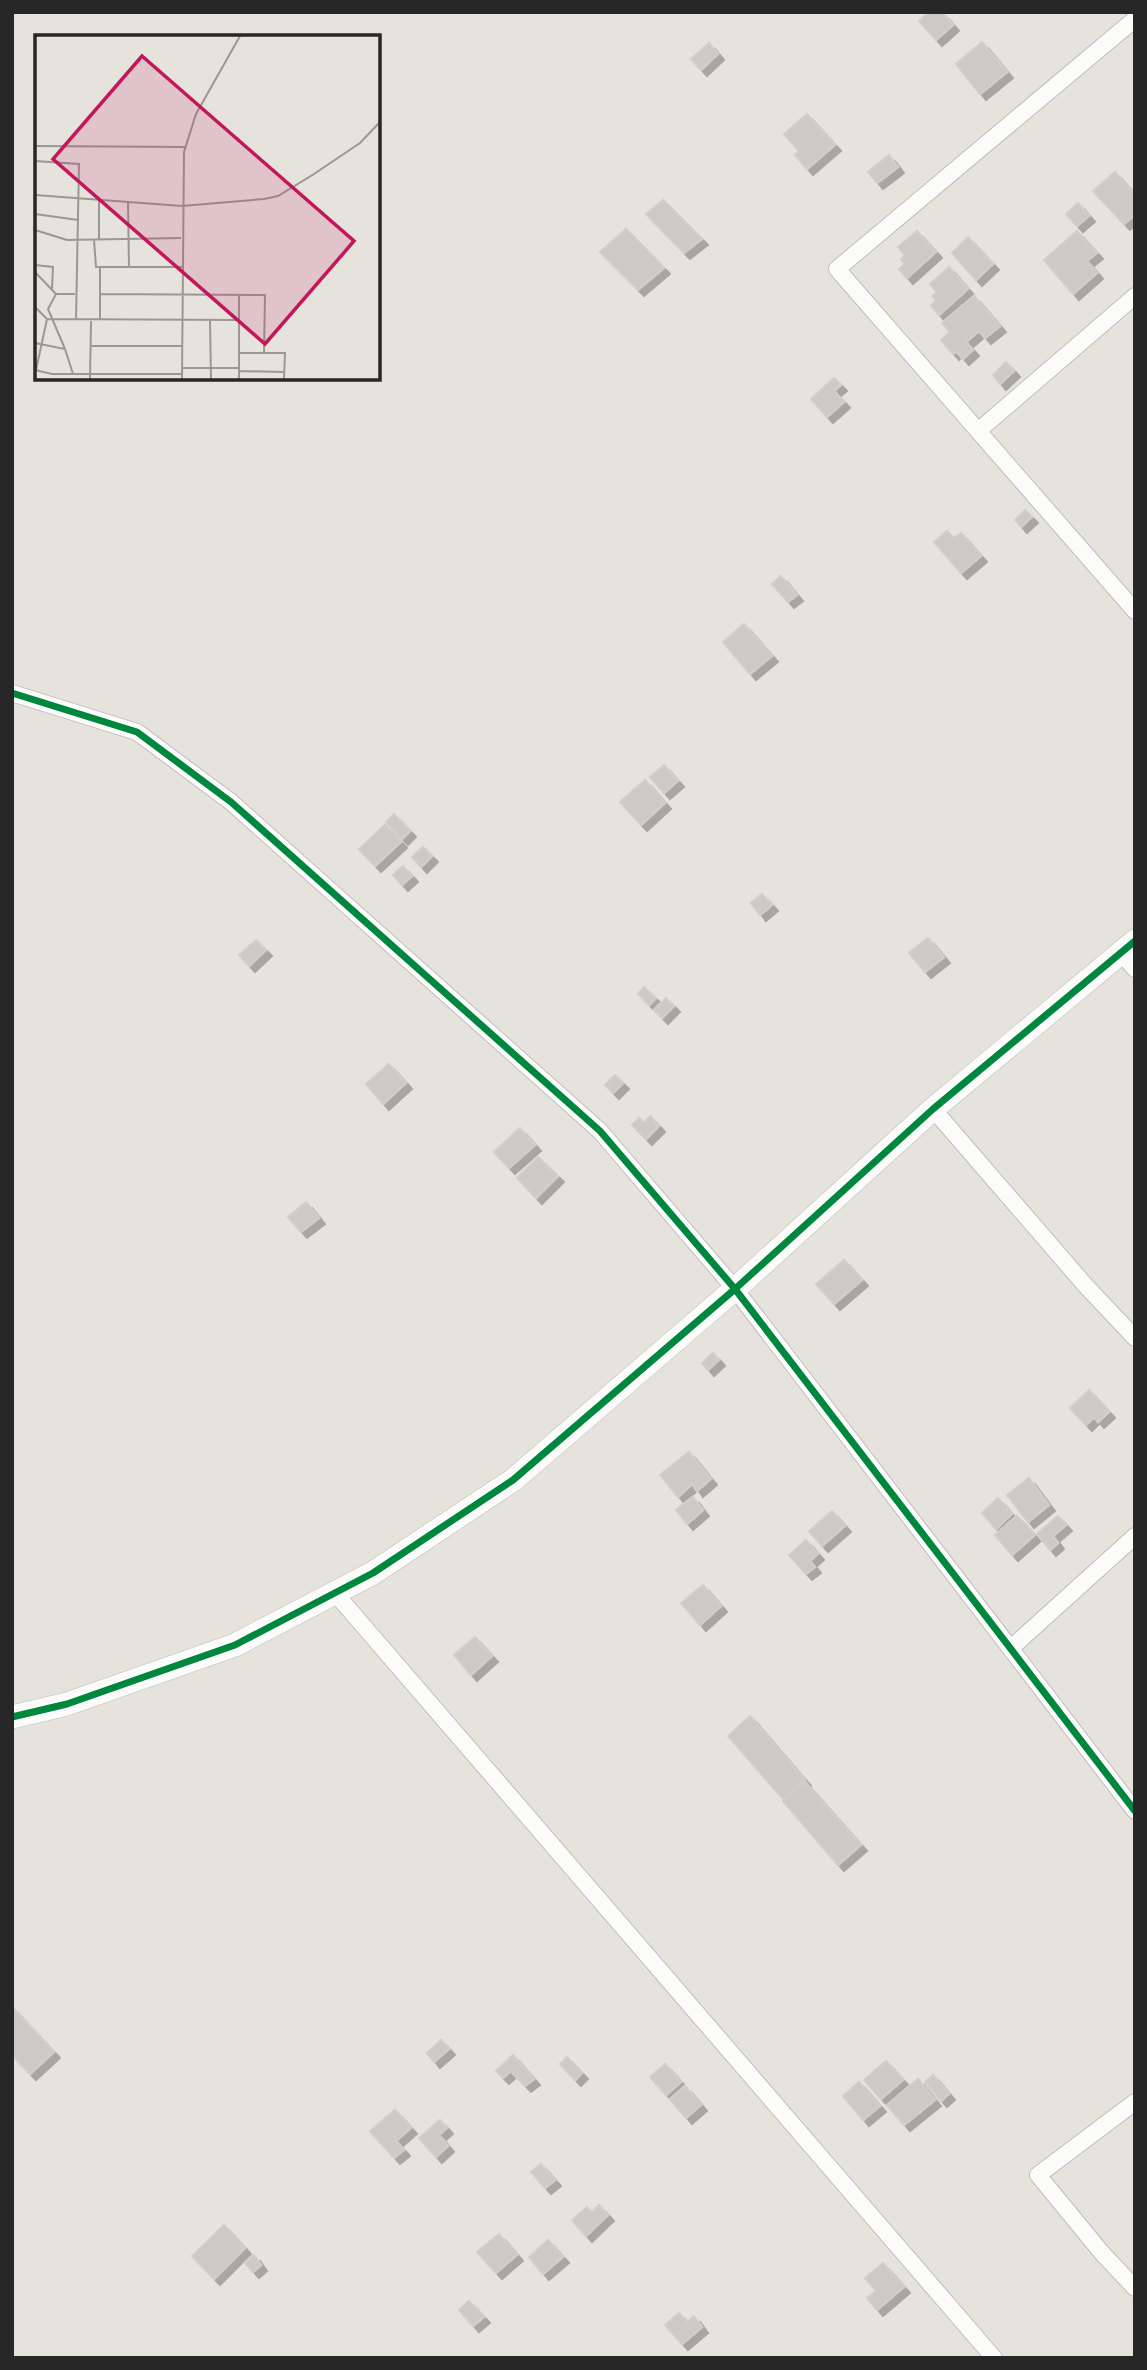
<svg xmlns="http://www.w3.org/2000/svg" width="1147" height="2370" viewBox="0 0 1147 2370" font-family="'Asap Condensed',sans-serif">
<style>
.building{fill:#cccac6;stroke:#d0cec9;stroke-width:2;filter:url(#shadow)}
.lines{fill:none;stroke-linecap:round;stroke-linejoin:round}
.street-casing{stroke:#bfbebe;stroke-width:18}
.secondary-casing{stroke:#bfbebe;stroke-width:24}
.street{stroke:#fbfbfa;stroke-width:16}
.secondary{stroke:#fbfbfa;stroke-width:23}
.cycleway-casing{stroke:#fff;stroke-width:11}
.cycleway{stroke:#00873e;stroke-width:7}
.inset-road{fill:none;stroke:#9a9794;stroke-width:2}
.view{fill:#c2185b;fill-opacity:0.15;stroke:#c2185b;stroke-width:3.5}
.inset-edge{fill:none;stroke:#272727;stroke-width:3.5}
</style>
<defs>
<filter id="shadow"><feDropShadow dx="6" dy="6" stdDeviation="0" flood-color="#0004"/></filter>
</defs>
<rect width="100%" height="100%" fill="#e6e2dc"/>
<path class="building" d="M929,12H942L953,25L936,40L919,21Z
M982,42L1007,72L980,94L956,64Z
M709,43L718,54L701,70L691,59Z
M807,114L835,145L807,169L795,155L799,151L784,134Z
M889,155L898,167L877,183L868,172Z
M1115,172L1135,195V215L1124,224L1093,191Z
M663,200L702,239L684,253L646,214Z
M1078,203L1089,216L1077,226L1066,214Z
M626,229L664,268L638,290L600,252Z
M917,231L936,252L907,278L899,269L905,264L901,259L905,255L898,247Z
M1077,231L1097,253L1087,261L1097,273L1073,294L1044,260Z
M968,237L993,264L976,280L952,253Z
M949,267L968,289L939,315L931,306L936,300L932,296L937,292L930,284Z
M974,296L1000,326L985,338L979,331L966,342L973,350L963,359L956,351L953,354L941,340L950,332L942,323Z
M1006,362L1014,371L1000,384L993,375Z
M834,378L841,385L834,391L844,402L827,417L811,399Z
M1025,510L1032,517L1021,527L1015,520Z
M947,531L954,538L961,533L981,556L961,573L934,542Z
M781,576L797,595L788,602L772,584Z
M744,624L772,656L750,674L723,642Z
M664,765L678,781L664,793L650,777Z
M645,780L665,803L641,825L620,802Z
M394,814L410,831L402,839L386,822Z
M385,825L401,842L375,866L359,849Z
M423,847L432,856L421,867L412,857Z
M403,866L412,876L402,885L393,875Z
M762,894L772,905L760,915L751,903Z
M928,938L944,957L925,972L909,953Z
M256,940L266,950L249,966L239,955Z
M644,987L656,998L649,1005L638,994Z
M666,998L674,1006L662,1018L654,1010Z
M389,1064L406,1083L383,1104L366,1084Z
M615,1075L623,1083L613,1093L605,1085Z
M650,1116L659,1126L646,1139L632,1125L639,1118L644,1123Z
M520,1128L535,1145L509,1168L494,1152Z
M538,1157L558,1176L536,1198L517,1178Z
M306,1202L319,1218L301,1232L288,1217Z
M844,1260L862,1280L834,1304L816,1284Z
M713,1353L719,1360L708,1370L702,1363Z
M1089,1390L1109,1412L1098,1422L1094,1417L1086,1425L1070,1408Z
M689,1452L711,1479L697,1491L692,1484L678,1497L660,1475Z
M1029,1478L1049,1505L1028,1522L1007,1495Z
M693,1497L703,1510L687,1524L676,1510Z
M998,1498L1012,1514L996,1529L982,1513Z
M832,1511L845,1526L822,1546L809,1531Z
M1017,1516L1035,1535L1012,1555L995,1535Z
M1058,1516L1066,1525L1053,1536L1058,1543L1050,1550L1037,1534Z
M806,1540L818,1554L810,1561L815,1567L806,1574L789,1555Z
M703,1585L721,1606L700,1625L681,1603Z
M475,1637L492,1656L471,1675L454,1655Z
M750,1716L805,1780L783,1799L728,1736Z
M805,1782L861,1845L838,1865L783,1801Z
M12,2007L54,2052L30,2074L12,2055Z
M441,2040L449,2049L434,2062L427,2053Z
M513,2055L534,2079L525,2086L511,2071L503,2078L496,2071Z
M567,2057L582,2073L575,2080L560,2064Z
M886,2061L903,2080L881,2099L864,2080Z
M665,2064L681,2082L666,2095L650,2077Z
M933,2075L949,2094L941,2101L925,2082Z
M918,2079L935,2100L904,2125L887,2105Z
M859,2082L880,2106L863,2120L843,2096Z
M685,2086L701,2105L686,2118L670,2099Z
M395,2110L411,2128L396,2141L404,2150L394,2158L370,2131Z
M440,2120L447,2128L439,2135L448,2146L436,2157L419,2138Z
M541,2164L555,2180L545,2188L531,2172Z
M599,2205L608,2215L586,2236L572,2220L587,2207L592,2212Z
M224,2225L245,2248L214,2279L192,2256Z
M499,2234L517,2255L496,2273L477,2252Z
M548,2240L563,2257L543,2274L529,2257Z
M254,2255L261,2265L253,2272L245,2263Z
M883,2263L904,2287L877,2310L867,2298L876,2291L865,2278Z
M469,2301L484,2317L473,2326L459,2310Z
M679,2313L687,2322L694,2316L702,2327L682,2344L665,2325Z"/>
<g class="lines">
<g class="street-casing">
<path id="street" d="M1135,19L837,269L1135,611
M978,431L1135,296
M12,693L137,732L231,802L600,1131L735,1289L1135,1811
M1121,953L1135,969
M933,1109L1085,1285L1135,1338
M335,1593L994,2358
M1011,1648L1135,1536
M1135,2102L1038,2175L1102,2253L1135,2288"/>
</g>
<g class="secondary-casing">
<path id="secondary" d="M12,1717L67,1704L235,1645L373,1573L513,1480L735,1289L933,1109L1135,941"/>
</g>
<use href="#street" class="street"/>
<use href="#secondary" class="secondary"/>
<g class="cycleway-casing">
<path id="cycleway" d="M12,693L137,732L231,802L600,1131L735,1289L1135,1811
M12,1717L67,1704L235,1645L373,1573L513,1480L735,1289L933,1109L1135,941"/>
</g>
<use href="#cycleway" class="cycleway"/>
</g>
<g transform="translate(35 35)">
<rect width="345" height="345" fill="#e6e2dc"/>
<path class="inset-road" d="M0,111L150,112M0,126L44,129L41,285M0,160L147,171L229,164L243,161L279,139L325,108L345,87M64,166V205M93,168L94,232M0,179L43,185M0,195L32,205L146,203M59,205L61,232H147M0,230L18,232L17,254M65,232V285M0,237L21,259H40M21,259L13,274L30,314M65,259L230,260L229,318M0,272L12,284L204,285M175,285L176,344M0,308L30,314L38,339M55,311H147M204,318H250L249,344M147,333H204M0,335L17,339H147M1,335L12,284M204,336L249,337M55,344L56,286M147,344L149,117L161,79L205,1M204,344V260"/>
<path class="view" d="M107,21L319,206L230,309L18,124Z"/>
<rect width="345" height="345" class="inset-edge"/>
</g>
<rect width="1147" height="2370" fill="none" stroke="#272727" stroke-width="28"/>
</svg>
